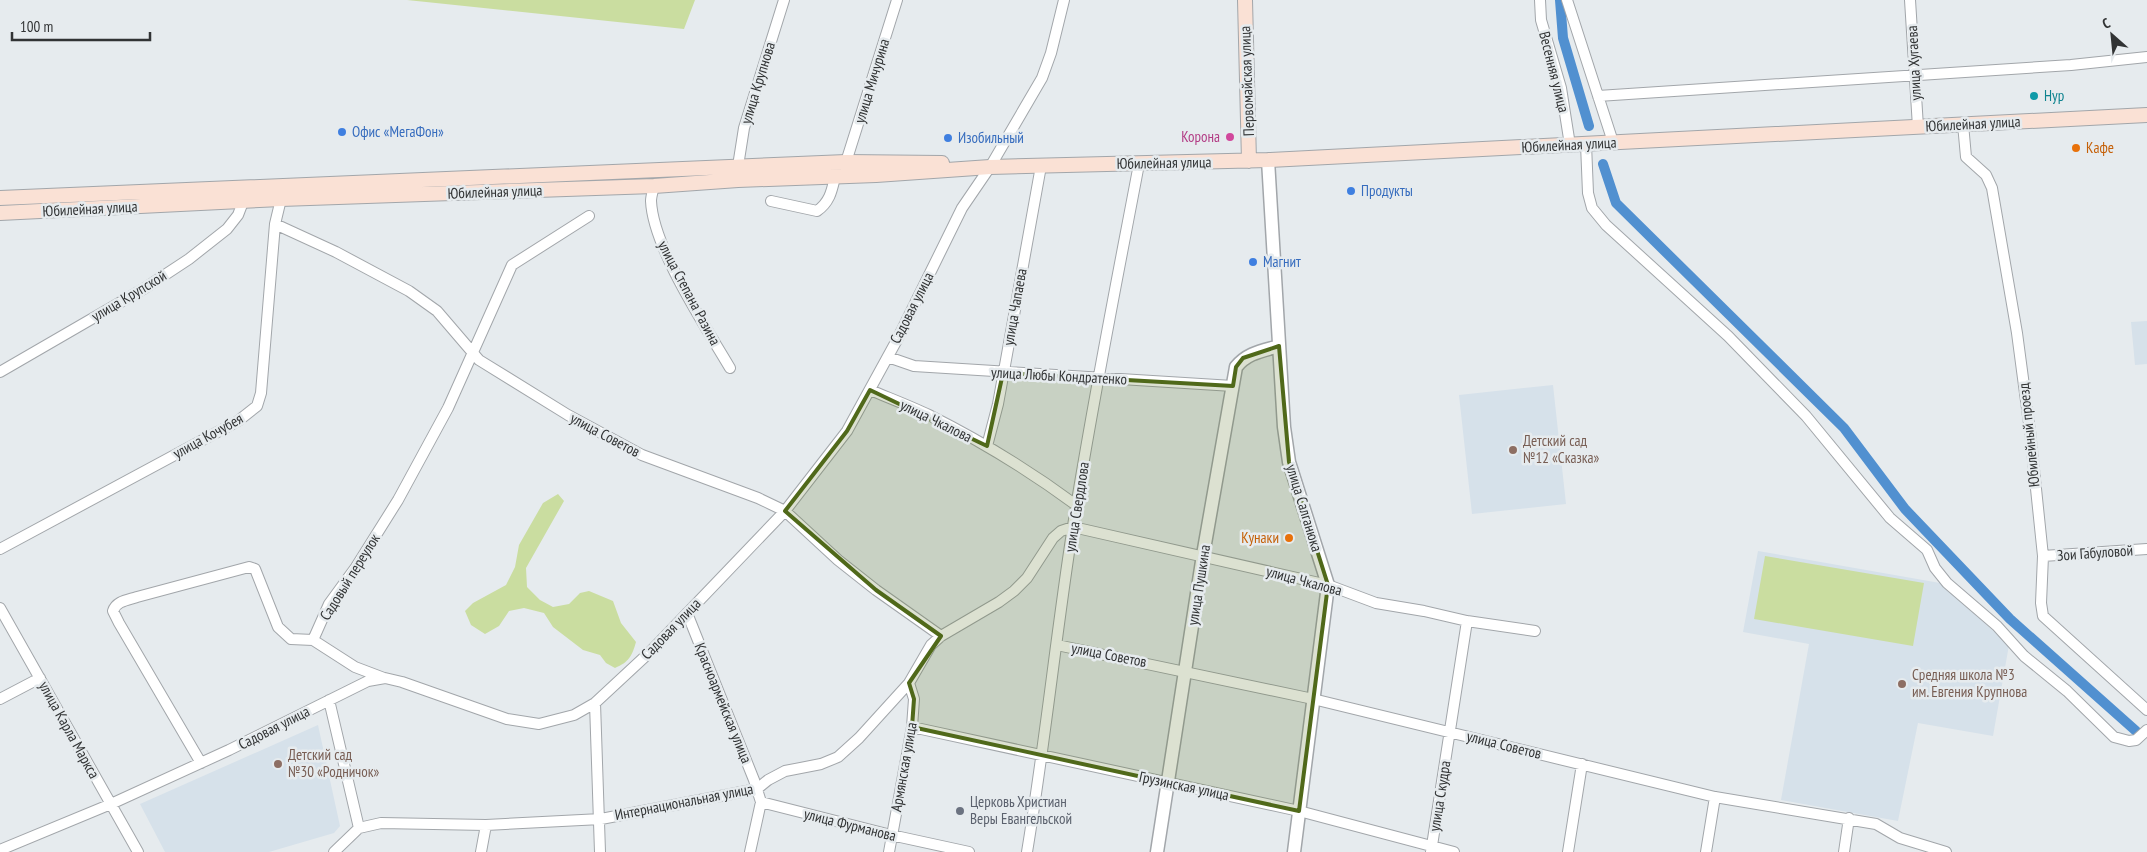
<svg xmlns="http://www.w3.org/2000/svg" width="2147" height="852" viewBox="0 0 2147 852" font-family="'PT Sans Narrow',sans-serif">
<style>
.built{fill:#d6e1ea}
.green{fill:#cadda0}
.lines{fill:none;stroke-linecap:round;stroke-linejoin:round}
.canal{stroke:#5190d0;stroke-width:10}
.minor-casing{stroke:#a2a6aa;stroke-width:12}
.tertiary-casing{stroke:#a2a6aa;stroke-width:15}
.secondary-casing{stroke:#a2a6aa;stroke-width:16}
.minor{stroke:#fff;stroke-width:10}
.tertiary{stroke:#fff;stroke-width:12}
.secondary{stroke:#fae1d5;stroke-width:14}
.marked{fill:#50691a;fill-opacity:0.2;stroke:#50691a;stroke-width:4;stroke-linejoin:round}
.culture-dot{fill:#0f9aa8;stroke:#e6ebee;stroke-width:2}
.shop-dot{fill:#3f7fe0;stroke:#e6ebee;stroke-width:2}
.hotel-dot{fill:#d1479c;stroke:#e6ebee;stroke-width:2}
.food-dot{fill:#e8710a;stroke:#e6ebee;stroke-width:2}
.education-dot{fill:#8d6e63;stroke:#e6ebee;stroke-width:2}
.worship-dot{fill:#6b7280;stroke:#e6ebee;stroke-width:2}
.labels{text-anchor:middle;stroke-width:5;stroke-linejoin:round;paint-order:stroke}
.street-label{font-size:15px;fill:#313334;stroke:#e6ebee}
.culture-label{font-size:15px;fill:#0d838f;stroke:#e6ebee;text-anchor:start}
.shop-label{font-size:15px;fill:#366cbe;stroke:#e6ebee;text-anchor:start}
.hotel-label{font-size:15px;fill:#b23c85;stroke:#e6ebee;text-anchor:end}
.food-label{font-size:15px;fill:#c56008;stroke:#e6ebee;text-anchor:start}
.education-label{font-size:15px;fill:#785e54;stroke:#e6ebee;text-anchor:start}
.worship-label{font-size:15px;fill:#5b616d;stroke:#e6ebee;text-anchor:start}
</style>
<rect width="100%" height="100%" fill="#e6ebee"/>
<path class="built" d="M2147,321V364L2135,365L2131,322Z
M1553,385L1566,504L1472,514L1459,395Z
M1758,551L1940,583L2009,645L1993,736L1918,723L1898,821L1781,800L1809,644L1743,632Z
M318,725L340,826L334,833L269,852H165L140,804Z"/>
<path class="green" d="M407,0H695L684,29Z
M558,494L564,501L526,568L527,587L540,600L553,607L569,604L580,593L589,591L613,601L621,623L636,642C632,656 629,662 615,668L606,663L600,655L583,650L553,627L544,613L524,608L509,611L499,626L485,634L471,625L465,611L473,603L506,585L515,567L519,545L543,503Z
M1765,556L1924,583L1913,646L1754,619Z"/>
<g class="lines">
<path class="canal" d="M1560,0L1563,38L1589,126
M1603,164L1616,203L1844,428L1905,509L2010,619L2136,731"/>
<g class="minor-casing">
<path id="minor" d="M1540,0L1541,20L1561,88L1570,145
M1567,0L1613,142
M1910,0L1918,127
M1598,96L2071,65L2147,57
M1963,124L1966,157L1986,175L1992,188L2017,333L2030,431L2043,556L2041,603L2043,616L2147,710
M1586,144L1588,193L1592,208L1606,225L1728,336L1806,416L1890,518L1927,550L1935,568L1947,583L1997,626L2024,656L2067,691L2114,737L2129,741L2136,740L2147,730
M846,162L897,0
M738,166L744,128L784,0
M654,186C653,191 651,196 651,201C653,248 706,327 730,368
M771,201L817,211C830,202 832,190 835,177
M275,224L336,252L409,291L437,311L479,360L568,415L642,455L758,498L785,511L838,560L876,590L941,636
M888,357L914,366L1233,386
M0,372L145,288L189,259L227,229L238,215L243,202
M870,390C889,398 910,406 929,415C981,441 1030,471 1076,505
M987,446L998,404L1041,166
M0,549L238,421L257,406L261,393L275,224L281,199
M2043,556L2147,549
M0,608L138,852
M687,613L754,780L761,802L750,852
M313,640L329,604L356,567L398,500L448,408L512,265L589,216
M313,640L355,667L384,678
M1057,645L1313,699L1715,797L1876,824L1900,838L1946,852
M0,699L40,678
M329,700L359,828
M595,703L600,852
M912,727L1299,811L1454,852
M201,763L119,623L113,611C116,601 128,600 137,597L249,567L255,569L278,627L291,639L313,640
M761,802L891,835L969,852
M0,850L111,804L229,750L368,681L385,678L402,682L507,719L539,724L574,715L595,703L651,651L785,511L847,431L898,338L962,208L990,167L1042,78L1051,53L1064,0
M334,852L359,828L381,823L486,825L601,819L757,789L768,780L785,771L821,764L838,757L859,738L909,683L931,645L941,636L999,602L1014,591L1027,578L1053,538L1061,531L1073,527L1328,585L1376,603L1424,611L1467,621L1535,631
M481,852L486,825
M889,852L912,727L914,699L909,683
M1027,852C1045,744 1056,634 1073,526C1092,405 1116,285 1139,164
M1431,852L1467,621
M1568,852L1582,764
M1706,852L1715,797
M1844,852L1849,818"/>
</g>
<g class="tertiary-casing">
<path id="tertiary" d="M1268,160L1284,427L1289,462L1328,585L1294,852
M1157,852L1203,555L1236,367C1247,353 1262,351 1279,346"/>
</g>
<g class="secondary-casing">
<path id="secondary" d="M1245,0L1249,161
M0,198L846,162L942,163
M0,213L281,199L654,186L738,180L876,175L990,167L1268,160L2147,115"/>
</g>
<use href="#minor" class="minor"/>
<use href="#tertiary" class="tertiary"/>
<use href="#secondary" class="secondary"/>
</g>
<path class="marked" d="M1279,346L1289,462L1328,585L1299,811L912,727L914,699L909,683L941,636L876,590L785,511L847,431L870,390L987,446L1003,373L1233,386L1236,367L1243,358Z"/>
<circle class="culture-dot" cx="2034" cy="96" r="5"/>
<g class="shop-dot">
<circle cx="342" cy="132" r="5"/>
<circle cx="948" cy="138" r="5"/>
<circle cx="1351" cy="191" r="5"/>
<circle cx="1253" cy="262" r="5"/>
</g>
<circle class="hotel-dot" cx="1230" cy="137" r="5"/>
<g class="food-dot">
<circle cx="2076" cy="148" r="5"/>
<circle cx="1289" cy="538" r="5"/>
</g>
<g class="education-dot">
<circle cx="1513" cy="450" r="5"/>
<circle cx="1902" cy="684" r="5"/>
<circle cx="278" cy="764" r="5"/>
</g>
<circle class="worship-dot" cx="960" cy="811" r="5"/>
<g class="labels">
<g class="street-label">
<text transform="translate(1914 63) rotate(-93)" y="5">улица Хугаева</text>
<text transform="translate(1554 72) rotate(76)" y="5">Весенняя улица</text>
<text transform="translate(872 81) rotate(-73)" y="5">улица Мичурина</text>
<text transform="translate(1247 81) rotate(-92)" y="5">Первомайская улица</text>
<text transform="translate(758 83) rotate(-73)" y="5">улица Крупнова</text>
<text transform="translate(1973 124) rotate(-3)" y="5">Юбилейная улица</text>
<text transform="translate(1569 145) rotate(-3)" y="5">Юбилейная улица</text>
<text transform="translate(1164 163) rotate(-1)" y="5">Юбилейная улица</text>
<text transform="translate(495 192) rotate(-2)" y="5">Юбилейная улица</text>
<text transform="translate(90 209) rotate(-3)" y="5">Юбилейная улица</text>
<text transform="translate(689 293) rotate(62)" y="5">улица Степана Разина</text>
<text transform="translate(129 296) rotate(-31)" y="5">улица Крупской</text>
<text transform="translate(1015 307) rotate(-80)" y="5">улица Чапаева</text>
<text transform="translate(912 308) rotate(-63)" y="5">Садовая улица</text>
<text transform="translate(1059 376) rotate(3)" y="5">улица Любы Кондратенко</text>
<text transform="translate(936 421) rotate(26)" y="5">улица Чкалова</text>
<text transform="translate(605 435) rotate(28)" y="5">улица Советов</text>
<text transform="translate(2029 435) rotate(-96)" y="5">Юбилейный проезд</text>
<text transform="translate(208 436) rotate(-29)" y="5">улица Кочубея</text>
<text transform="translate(1077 507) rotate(-81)" y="5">улица Свердлова</text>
<text transform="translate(1304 508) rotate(73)" y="5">улица Салганюка</text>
<text transform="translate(2095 553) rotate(-4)" y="5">Зои Габуловой</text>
<text transform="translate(350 577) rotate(-58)" y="5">Садовый переулок</text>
<text transform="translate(1304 581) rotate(15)" y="5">улица Чкалова</text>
<text transform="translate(1199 585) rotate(-81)" y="5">улица Пушкина</text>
<text transform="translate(671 629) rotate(-46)" y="5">Садовая улица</text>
<text transform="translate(1109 655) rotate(11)" y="5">улица Советов</text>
<text transform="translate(723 703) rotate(68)" y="5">Красноармейская улица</text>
<text transform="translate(274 728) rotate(-27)" y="5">Садовая улица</text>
<text transform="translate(69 730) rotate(61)" y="5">улица Карла Маркса</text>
<text transform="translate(1504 745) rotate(14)" y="5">улица Советов</text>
<text transform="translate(904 767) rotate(-80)" y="5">Армянская улица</text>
<text transform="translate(1184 786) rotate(12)" y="5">Грузинская улица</text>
<text transform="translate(1440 796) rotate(-81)" y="5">улица Скудра</text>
<text transform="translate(684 802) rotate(-11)" y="5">Интернациональная улица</text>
<text transform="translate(850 825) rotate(14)" y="5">улица Фурманова</text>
</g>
<g class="culture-label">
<text x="2044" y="101">Нур</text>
</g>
<g class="shop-label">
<text x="352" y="137">Офис «МегаФон»</text>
<text x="958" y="143">Изобильный</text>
<text x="1361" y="196">Продукты</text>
<text x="1263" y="267">Магнит</text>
</g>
<g class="hotel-label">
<text x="1220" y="142">Корона</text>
</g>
<g class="food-label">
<text x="2086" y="153">Кафе</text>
<text x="1279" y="543" text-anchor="end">Кунаки</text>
</g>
<g class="education-label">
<text x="1523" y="446">Детский сад<tspan x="1523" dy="17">№12 «Сказка»</tspan></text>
<text x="1912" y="680">Средняя школа №3<tspan x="1912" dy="17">им. Евгения Крупнова</tspan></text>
<text x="288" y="760">Детский сад<tspan x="288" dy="17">№30 «Родничок»</tspan></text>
</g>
<g class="worship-label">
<text x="970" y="807">Церковь Христиан<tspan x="970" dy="17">Веры Евангельской</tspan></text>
</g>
</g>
<g transform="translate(2112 35) rotate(333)" stroke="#e6ebee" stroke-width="4" paint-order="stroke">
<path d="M0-4L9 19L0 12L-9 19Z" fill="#313334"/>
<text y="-8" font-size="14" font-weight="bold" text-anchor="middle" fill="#313334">С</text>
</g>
<path d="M12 32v8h138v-8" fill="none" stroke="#313334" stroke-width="2.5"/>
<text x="20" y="32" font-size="15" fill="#313334" stroke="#e6ebee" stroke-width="4" paint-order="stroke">100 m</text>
</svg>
